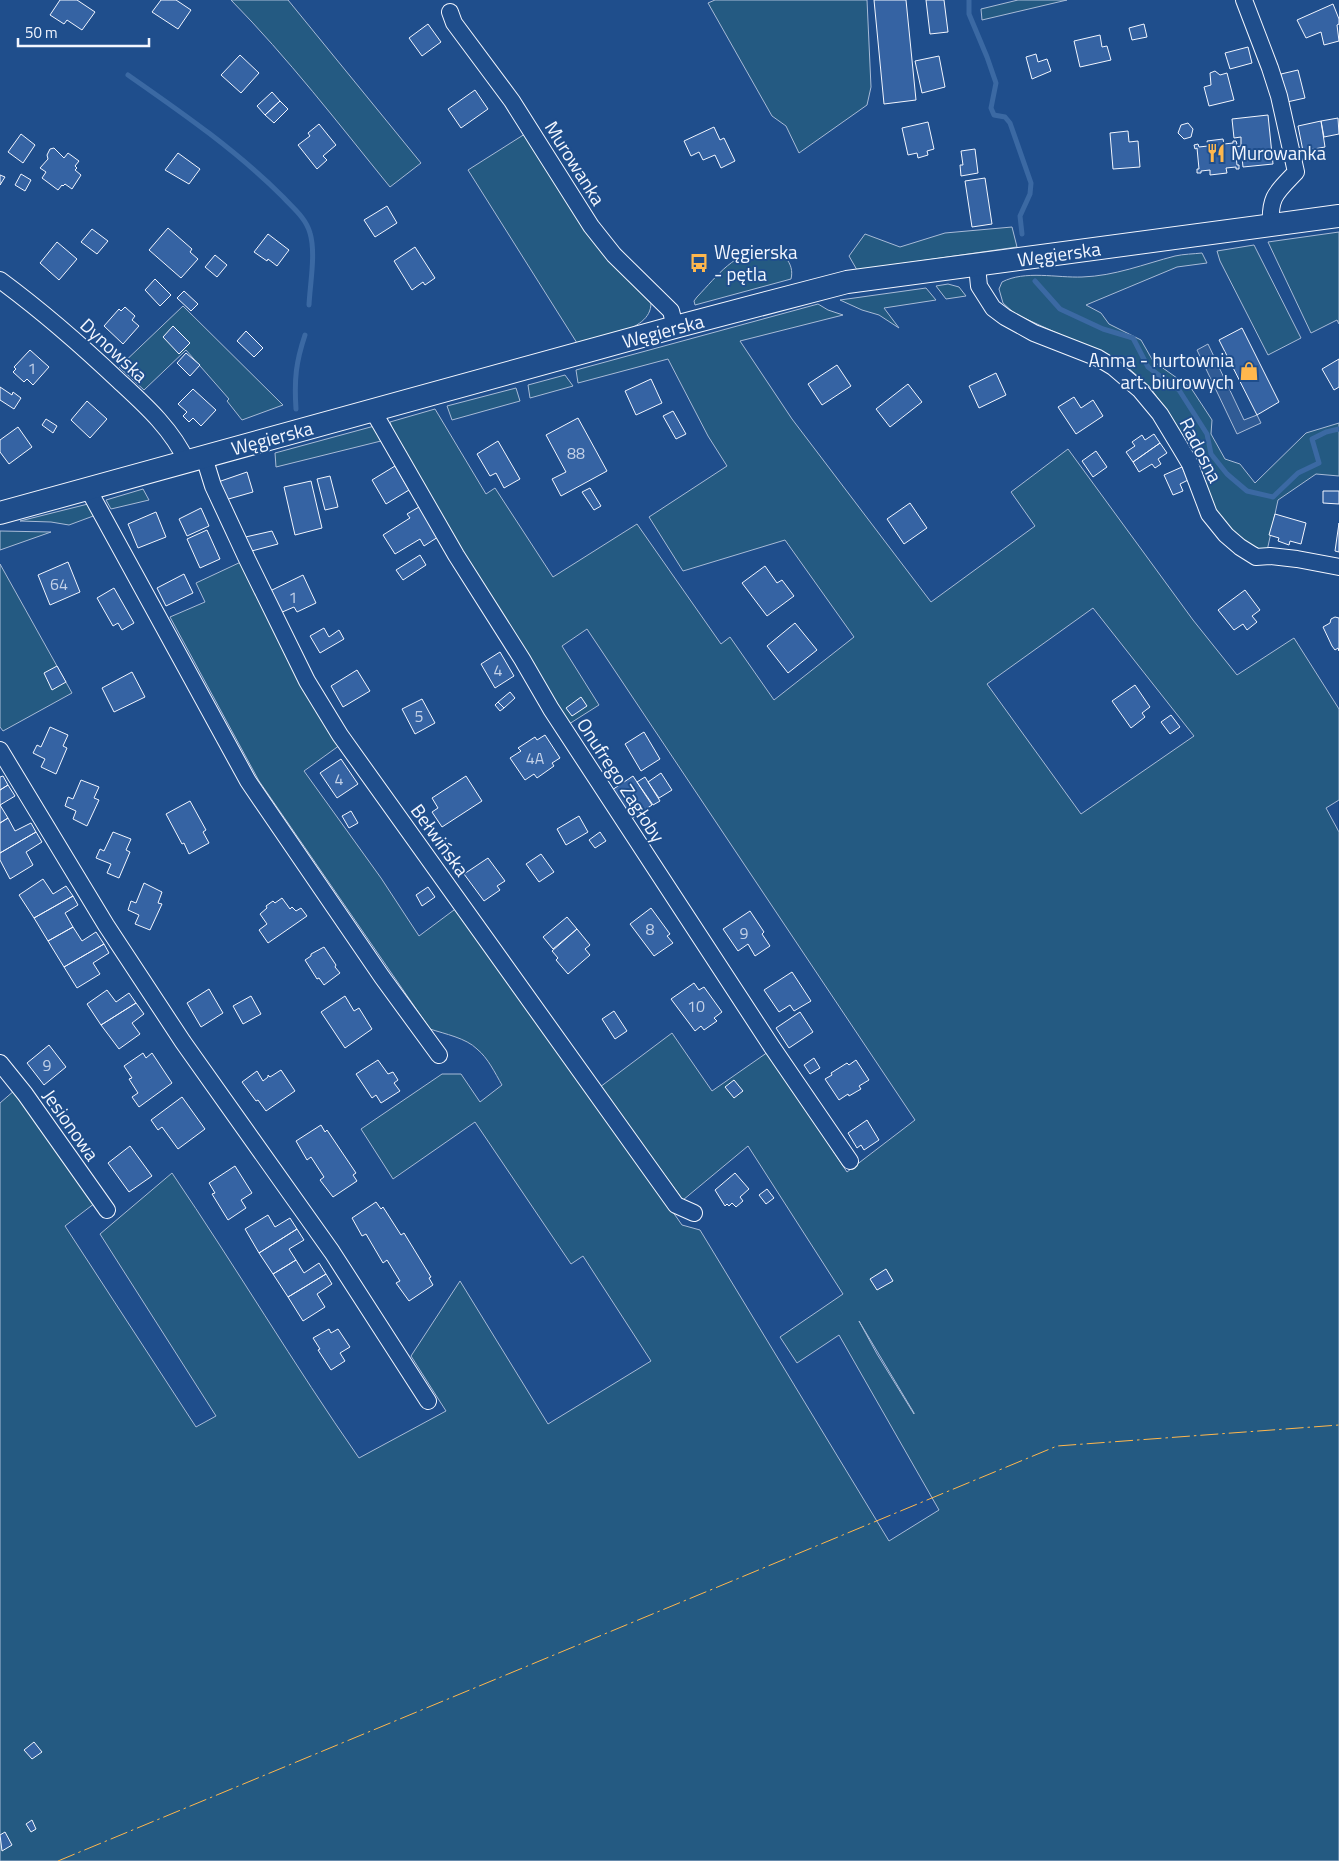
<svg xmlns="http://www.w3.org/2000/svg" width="1339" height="1861" viewBox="0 0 1339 1861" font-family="'Titillium Web',sans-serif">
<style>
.green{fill:#245a82;stroke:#a8bbd7;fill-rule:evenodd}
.parking{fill:#305b95;stroke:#a8bbd7}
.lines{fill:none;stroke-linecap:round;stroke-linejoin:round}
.stream{stroke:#3b69a3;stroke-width:5}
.building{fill:#3563a3;stroke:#f2f6ff}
.minor-casing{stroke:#f2f6ff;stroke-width:18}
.secondary-casing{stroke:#f2f6ff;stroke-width:24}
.minor{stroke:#1f4e8c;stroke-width:16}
.secondary{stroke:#1f4e8c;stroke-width:22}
.power{stroke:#ffb74d;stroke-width:1;stroke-dasharray:18 4 2.5 4;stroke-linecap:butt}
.labels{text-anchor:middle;stroke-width:4;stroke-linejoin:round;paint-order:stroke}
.number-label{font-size:16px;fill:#c3d1e8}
.poi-label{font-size:19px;fill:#f2f6ff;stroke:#1f4e8c;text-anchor:start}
.street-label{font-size:19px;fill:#f2f6ff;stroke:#1f4e8c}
</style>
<rect width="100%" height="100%" fill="#1f4e8c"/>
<path class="green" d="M231,0H288L421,163L390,187C338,123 288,58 231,0Z
M715,0H867L871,87L867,105L799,153L786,126L772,116L708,3Z
M1018,0H1067L982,20L981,9Z
M528,132L650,297C659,331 600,337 577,343L468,170Z
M1012,227L1017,247L857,270L849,256L865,234L900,247L945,233Z
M1339,232V324L1337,320L1311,333L1268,242Z
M1254,245L1301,338L1268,355L1220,261L1217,251Z
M766,249C782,250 795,263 791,279L695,305L694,301L697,297C718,275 734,252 766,249Z
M1202,253L1207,263L1177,267L1086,305L1101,313L1109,324L1141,340L1153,361L1191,388L1212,420L1211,434L1225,459L1240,464L1255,483L1306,433L1339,423V476L1316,474L1278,500L1267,551L1252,547L1228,530L1215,514L1169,414L1149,386L1126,366L1101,353L1015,314L1003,303L999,289L1002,282C1025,270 1057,278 1082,277C1115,276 1144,264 1175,256C1184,254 1193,254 1202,253Z
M948,284L959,287L966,296L946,299L936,286Z
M926,288L936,300L884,308L899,328L879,315L862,310L840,300Z
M818,304L828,310L843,315L740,341L792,419L931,602L1035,526L1011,492L1068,449L1193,620L1237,675L1294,638L1339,709V800L1326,808L1339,832V1861H0V1103L15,1090L95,1203L65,1226L196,1427L216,1416L100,1234L172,1173C236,1267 294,1365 359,1458L446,1411L411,1356L460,1281L548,1424L651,1361L583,1256L571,1264L475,1122L393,1179L361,1129L442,1074H461L480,1102L502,1085C495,1073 488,1058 477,1049C466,1038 445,1034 430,1029L259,781L170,617L205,602L196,583L243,561L340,745L304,771L381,878L419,936L458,907L682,1225L700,1230L889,1541L939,1510L839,1335L797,1363L780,1337L843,1294L748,1146L683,1200L600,1087L672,1033L712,1091L768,1052L847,1172L915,1120L587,629L562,646L599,705L569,724L498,611L395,438L390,422L435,409L486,494L495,488L553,577L637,524L721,644L730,637L774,700L854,637L785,540L683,571L649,517L727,466L708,436L668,359L578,383L576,370ZM1093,608L1194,736L1081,814L987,684ZM859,1321L914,1413V1414L877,1354Z
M183,306L283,405L242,420L227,401L229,399L186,350L144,390L119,367Z
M565,375L573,386L530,398L528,385Z
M516,388L520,401L452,420L447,406Z
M378,425L385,440L276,467L275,453Z
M143,489L149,500L111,509L106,500Z
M92,503L96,515L69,525L51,522L20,521Z
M0,531L51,532L0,550Z
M0,564L72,693L3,731L0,727Z"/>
<path class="parking" d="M1208,344L1244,420L1257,415L1261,423L1237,434L1197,350Z"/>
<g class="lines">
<path class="stream" d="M969,0V14L987,57L996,83L991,108L994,115L1005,117L1010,123L1031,183L1030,194L1020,216L1022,234
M128,75C181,112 236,150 283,197C293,208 306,218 310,233C316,253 310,284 309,305
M1035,281L1060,309L1103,329L1133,338L1148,367L1179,390L1207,434L1211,454L1227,474L1247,491L1273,497L1298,473L1319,463L1312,439L1326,432L1339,429
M296,409C294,379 296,362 305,335"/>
</g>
<path class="building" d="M60,0H77L95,12L82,30L67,20L64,24L50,15Z
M161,0H176L191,10L178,29L152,12Z
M874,0H906L916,100L884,104Z
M926,0H944L948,32L930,34Z
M1333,4L1339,19V24L1337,25L1339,41L1324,45L1321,32L1306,38L1297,20Z
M428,24L441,42L422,56L409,38Z
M1144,24L1147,37L1132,40L1129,28Z
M1100,35L1102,47L1107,46L1111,60L1080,67L1074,41Z
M1248,47L1252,63L1230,69L1225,53Z
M1036,54L1038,62L1047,59L1051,71L1032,79L1026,57Z
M240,55L259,73L241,93L221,75Z
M939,56L945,87L922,93L915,61Z
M1298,70L1305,98L1287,102L1281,74Z
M1215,71L1220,75L1227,73L1234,100L1209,106L1204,87L1211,85L1210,73Z
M475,90L488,109L461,128L448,109Z
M272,92L280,101L265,115L257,106Z
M280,101L288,109L274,123L265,115Z
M1268,115L1273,164L1243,167L1242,157L1236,158L1235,147L1241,146V137L1234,138L1232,119Z
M1338,118L1339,134L1324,137L1321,121Z
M1321,121L1325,147L1303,151L1298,126Z
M928,122L934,149L927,151L928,155L918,158L917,153L908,155L902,128Z
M1188,123L1193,129L1191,137L1184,139L1178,133L1181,125Z
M319,124L336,145L323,156L327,160L317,169L298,145L310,136L308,133Z
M714,127L720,140L724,138L735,161L721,168L715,155L703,160L699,152L691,156L684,141Z
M1128,131L1129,142L1138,141L1140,167L1113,169L1110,133Z
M21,134L35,145L23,163L8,152Z
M1223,139L1224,144L1233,143V141H1236L1237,144L1235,145L1237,165H1239V169H1236V167L1226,168L1227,173L1210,175V170L1201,171V173H1197V169H1199L1197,148L1195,149L1194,145L1198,144L1199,147L1208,146L1207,141Z
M54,148L64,158L68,153L79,161L75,166L77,168L75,170L81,175L72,189L65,184L63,186L62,185L58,190L42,178L46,172L40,168L48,159L47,155L50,149Z
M975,149L978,173L961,176L960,165H963L961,151Z
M178,153L200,169L189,184L165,170Z
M21,174L31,180L25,191L15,185Z
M0,175L5,177L0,185Z
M985,178L992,224L972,227L965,181Z
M387,206L397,223L375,237L364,220Z
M168,228L192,249L190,252L198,259L181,278L149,250Z
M92,229L108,241L97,254L81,242Z
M268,234L289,250L277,266L268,259L267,261L254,252Z
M57,242L77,259L59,280L40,263Z
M415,247L435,278L425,285L423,282L412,290L394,261Z
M215,255L227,265L217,277L205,267Z
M155,279L171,295L160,306L145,290Z
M184,291L198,304L191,311L177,298Z
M125,307L135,316L132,320L139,326L123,344L104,326L119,309L121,311Z
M173,326L190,343L179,354L163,337Z
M1242,328L1279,402L1257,415L1219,340Z
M246,331L263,348L254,357L237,341Z
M30,350L49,367L33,385L27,379L24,382L13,372L16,369L14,367Z
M186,353L200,365L190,376L177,363Z
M1339,359V387L1334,390L1322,369Z
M837,365L851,386L822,405L808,384Z
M996,373L1006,395L979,408L969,386Z
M651,379L662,403L636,415L625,391Z
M908,384L922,402L890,427L876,409Z
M0,387L12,395L13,392L21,398L14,409L0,400Z
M193,389L216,410L201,426L193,418L189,422L183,416L187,412L178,404Z
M1074,397L1081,408L1093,400L1103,416L1076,434L1058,407Z
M87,401L107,419L90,438L71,420Z
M673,411L686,434L676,439L663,416Z
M578,418L607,471L561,496L552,479L566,472L546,435Z
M46,419L57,426L53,433L42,425Z
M18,427L32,447L9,464L0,452V440Z
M1154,434L1160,443L1133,462L1126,452L1135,446L1132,442L1142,435L1145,440Z
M498,441L520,479L504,488L496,473L490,476L477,454Z
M1160,443L1167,453L1158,459L1161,464L1155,468L1152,464L1139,472L1133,462Z
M1096,451L1107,467L1093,477L1082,461Z
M395,466L409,490L386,504L372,480Z
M1182,467L1188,480L1180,484L1183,491L1173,495L1164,475Z
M247,472L253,492L225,500L218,482Z
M330,476L338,507L325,510L317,479Z
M311,481L322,528L295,535L284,487Z
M590,488L601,506L594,510L582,492Z
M1323,491H1339V504L1323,503Z
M910,503L927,528L904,544L887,519Z
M419,507L438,537L424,546L420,539L395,554L383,535L410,518L407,514Z
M201,508L209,526L187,536L179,519Z
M156,512L166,537L138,548L128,524Z
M1275,514L1306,523L1301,544L1290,541L1289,545L1278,541L1279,538L1269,535Z
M1339,523V552L1335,551Z
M207,530L220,559L200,568L187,539Z
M272,531L278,544L248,552L241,538Z
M420,555L426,565L403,580L396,570Z
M68,562L80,592L50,605L38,575Z
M765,566L777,583L782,580L794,596L767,616L742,583Z
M184,574L193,593L166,606L157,588Z
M303,575L316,603L297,612L294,607L280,613L270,591Z
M114,588L134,623L122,630L118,623L113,626L97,598Z
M1245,590L1260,610L1252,616L1257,622L1247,630L1243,624L1234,630L1218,610Z
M1335,617L1339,618V651L1338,648L1335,650L1332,646L1323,627L1330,623L1331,619Z
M795,623L817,650L788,673L767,646Z
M324,628L329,637L339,630L344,639L320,653L310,636Z
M500,652L514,676L495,688L481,664Z
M57,666L66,682L52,690L44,673Z
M357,670L370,691L343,707L331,686Z
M132,672L145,697L114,712L102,688Z
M1135,685L1150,707L1142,713L1145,717L1131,728L1112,701Z
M510,692L515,698L504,708L498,702Z
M581,697L587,706L572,716L566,708Z
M422,699L435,723L415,734L402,709Z
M498,702L504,708L500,711L495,705Z
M1171,715L1180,727L1170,734L1161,722Z
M50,727L68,735L63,746L67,748L56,774L41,767L45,759L33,753L37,745L41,747Z
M644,732L660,759L641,771L625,744Z
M545,735L560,758L552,763L554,766L537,778L534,774L525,780L510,758L521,751L518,748L535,737L537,740Z
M341,759L358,784L337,798L320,773Z
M661,773L672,790L659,798L648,782Z
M3,776L8,785L0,790V777Z
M466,776L482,801L442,827L432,812L438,808L432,798Z
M633,776L652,805L631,819L612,790Z
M645,777L660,801L653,805L637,782Z
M81,780L99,787L94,798L99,800L87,826L73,819L76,811L65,806L68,797L73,799Z
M8,785L15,796L0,805L8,818L0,823V790Z
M190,801L206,830L203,832L209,843L189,854L184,843L182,844L166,814Z
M351,811L358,823L349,828L342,816Z
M579,816L588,832L566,845L557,829Z
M8,818L15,831L31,823L36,832L0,853V823Z
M36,832L42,842L26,852L33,865L10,879L0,860V853Z
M113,832L131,839L126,850L130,852L119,878L107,873L111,864L96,858L100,849L104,851Z
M600,832L606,841L595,848L589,840Z
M541,854L554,872L539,882L526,864Z
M488,858L505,881L497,886L500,890L484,901L464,874Z
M43,879L53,894L66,886L73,896L34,918L19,895Z
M144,883L162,892L158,903L162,904L150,930L135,924L139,915L128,910L131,901L136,903Z
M428,887L435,897L422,906L416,895Z
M73,896L78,905L65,913L73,927L48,941L34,918Z
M282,898L290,909L292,907L296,911L301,908L307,916L268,943L259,930L267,924L260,914L267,908L266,906L273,901L275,903Z
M651,908L670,934L667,936L673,943L654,956L630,924Z
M750,911L764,932L762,934L770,946L755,956L748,944L738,951L723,929Z
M567,917L577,929L553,949L543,937Z
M73,927L82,941L96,932L104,944L64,967L48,941Z
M577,929L590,945L585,949L590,955L568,974L556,960L558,958L552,951Z
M104,944L109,953L93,963L100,974L77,988L64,967Z
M324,947L336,965L335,967L340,973L324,985L319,978L317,979L305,960L311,956V954Z
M792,972L811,1001L794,1011L790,1005L779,1012L764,990Z
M694,983L699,990L704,987L722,1012L714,1018L717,1021L704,1030L701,1026L695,1031L671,999Z
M209,989L223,1013L201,1027L187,1003Z
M107,990L116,1002L129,993L136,1003L101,1025L87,1004Z
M251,996L261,1014L243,1024L233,1006Z
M345,996L354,1011L359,1008L372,1029L345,1048L321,1012Z
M136,1003L144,1014L132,1023L140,1034L119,1049L101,1025Z
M614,1011L627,1031L615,1039L602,1019Z
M800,1012L813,1032L789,1048L776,1028Z
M49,1045L66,1067L44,1085L27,1063Z
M143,1053L146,1058L152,1053L172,1083L139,1107L132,1097L138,1093L129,1079L132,1078L124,1066Z
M814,1058L820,1068L810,1074L804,1065Z
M378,1060L388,1074L393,1072L398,1080L394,1083L400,1091L381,1103L376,1095L372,1098L356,1074Z
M856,1060L869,1080L859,1086L861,1089L849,1096L848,1094L839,1100L825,1079L832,1075L831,1073L847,1063L849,1065Z
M281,1070L295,1091L266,1111L258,1100L256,1101L242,1082L257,1071L263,1081L268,1077V1075L270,1077Z
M734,1080L743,1091L734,1098L725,1087Z
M182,1097L205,1129L178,1149L162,1127L158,1130L151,1120Z
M867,1120L879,1140L864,1150L861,1145L857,1148L848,1133Z
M321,1125L325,1132L327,1130L356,1173L353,1175L357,1181L333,1197L320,1180L324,1177L311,1157L307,1160L296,1141Z
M130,1146L152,1176L129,1192L108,1163Z
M235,1166L252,1193L241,1200L246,1208L228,1220L212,1194L215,1193L209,1183Z
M735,1173L749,1189L740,1197L743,1201L736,1207L732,1203L729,1206L727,1204L725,1206L715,1190Z
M767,1189L774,1198L766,1204L759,1195Z
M376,1202L381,1209L383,1207L401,1235L404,1233L431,1277L429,1278L433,1285L409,1301L396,1283L400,1281L387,1260L383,1263L366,1234L362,1236L352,1218Z
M268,1215L275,1227L290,1218L297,1229L259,1253L245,1229Z
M297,1229L304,1240L289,1249L296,1260L273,1274L259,1253Z
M296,1260L304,1273L319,1263L326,1274L288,1297L273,1274Z
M886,1269L893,1281L877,1290L870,1279Z
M326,1274L332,1284L317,1294L325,1307L303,1321L288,1297Z
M329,1329L331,1333L338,1329L350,1347L340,1353L345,1361L331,1370L318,1350L320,1349L313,1338Z
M34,1742L42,1752L32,1759L24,1750Z
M32,1820L36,1829L31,1832L26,1824Z
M5,1832L12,1845L2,1851L0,1835Z"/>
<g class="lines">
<g class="minor-casing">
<path id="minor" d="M1244,0L1270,68L1279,96L1296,172C1277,192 1269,196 1271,226
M450,12L454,23L512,101L591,226L614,255L671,311L675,327
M977,266L979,286L993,308L1005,317L1034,333L1098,358L1113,367L1140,390L1160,414L1180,447L1190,464L1209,514L1226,535L1240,547L1256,557L1270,556L1297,559L1339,567
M0,280C42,311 81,345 119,381C145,405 172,429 187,462
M373,411L456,555L522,659L551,709L772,1047L850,1161
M204,457L213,486L247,559L307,681L340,735L676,1205L694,1213
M88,489L248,781L382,977L439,1055
M0,750L106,925L183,1042L332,1252L428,1401
M0,1063L25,1094L107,1210"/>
</g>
<g class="secondary-casing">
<path id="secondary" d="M0,513L675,327L847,282L1339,216"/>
</g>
<use href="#minor" class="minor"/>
<use href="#secondary" class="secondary"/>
<path class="power" d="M58,1861L1057,1446L1339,1425"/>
</g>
<defs>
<g id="restaurant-bare" transform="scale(1.5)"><path d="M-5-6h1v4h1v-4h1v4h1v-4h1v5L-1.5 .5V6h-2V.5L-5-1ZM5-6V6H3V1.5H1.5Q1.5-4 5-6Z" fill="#ffb74d" stroke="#1f4e8c" stroke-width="2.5" paint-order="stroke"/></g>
<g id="bus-bare" transform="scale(1.5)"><path d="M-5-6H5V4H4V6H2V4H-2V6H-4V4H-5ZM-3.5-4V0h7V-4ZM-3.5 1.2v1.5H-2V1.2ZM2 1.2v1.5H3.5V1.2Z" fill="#ffb74d" stroke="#1f4e8c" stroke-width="2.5" paint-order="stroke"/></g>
<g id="shop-bare" transform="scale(1.5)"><path d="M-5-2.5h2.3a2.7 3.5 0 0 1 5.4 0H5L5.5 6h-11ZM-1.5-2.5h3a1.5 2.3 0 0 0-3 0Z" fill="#ffb74d" stroke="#1f4e8c" stroke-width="2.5" paint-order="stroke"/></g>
</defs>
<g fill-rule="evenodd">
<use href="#restaurant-bare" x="1216" y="153"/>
<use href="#bus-bare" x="699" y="263"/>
<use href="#shop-bare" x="1249" y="371"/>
</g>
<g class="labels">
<g class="number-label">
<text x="32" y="374">1</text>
<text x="576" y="459">88</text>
<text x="59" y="590">64</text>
<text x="293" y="603">1</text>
<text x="498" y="676">4</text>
<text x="419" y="722">5</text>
<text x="535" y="764">4A</text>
<text x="339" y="785">4</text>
<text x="650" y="935">8</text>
<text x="744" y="939">9</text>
<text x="696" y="1012">10</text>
<text x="47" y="1071">9</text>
</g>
<g class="poi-label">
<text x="1231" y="160">Murowanka</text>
<text x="714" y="259">Węgierska<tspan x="714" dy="22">- pętla</tspan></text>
<text x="1234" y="367" text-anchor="end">Anma - hurtownia<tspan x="1234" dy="22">art. biurowych</tspan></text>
</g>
<g class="street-label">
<text transform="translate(575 163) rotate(58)" y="7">Murowanka</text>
<text transform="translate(1059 254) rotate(-8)" y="7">Węgierska</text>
<text transform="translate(663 331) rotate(-15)" y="7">Węgierska</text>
<text transform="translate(114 350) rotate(43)" y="7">Dynowska</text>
<text transform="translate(272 438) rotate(-15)" y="7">Węgierska</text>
<text transform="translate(1201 450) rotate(63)" y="7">Radosna</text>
<text transform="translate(621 780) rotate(57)" y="7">Onufrego Zagłoby</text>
<text transform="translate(440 840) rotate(54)" y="7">Bełwińska</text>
<text transform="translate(71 1125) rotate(55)" y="7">Jesionowa</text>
</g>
</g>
<path d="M18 38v8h131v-8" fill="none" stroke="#f2f6ff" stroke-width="2.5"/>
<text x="25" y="38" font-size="15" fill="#f2f6ff" stroke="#1f4e8c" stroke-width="4" paint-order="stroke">50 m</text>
</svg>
